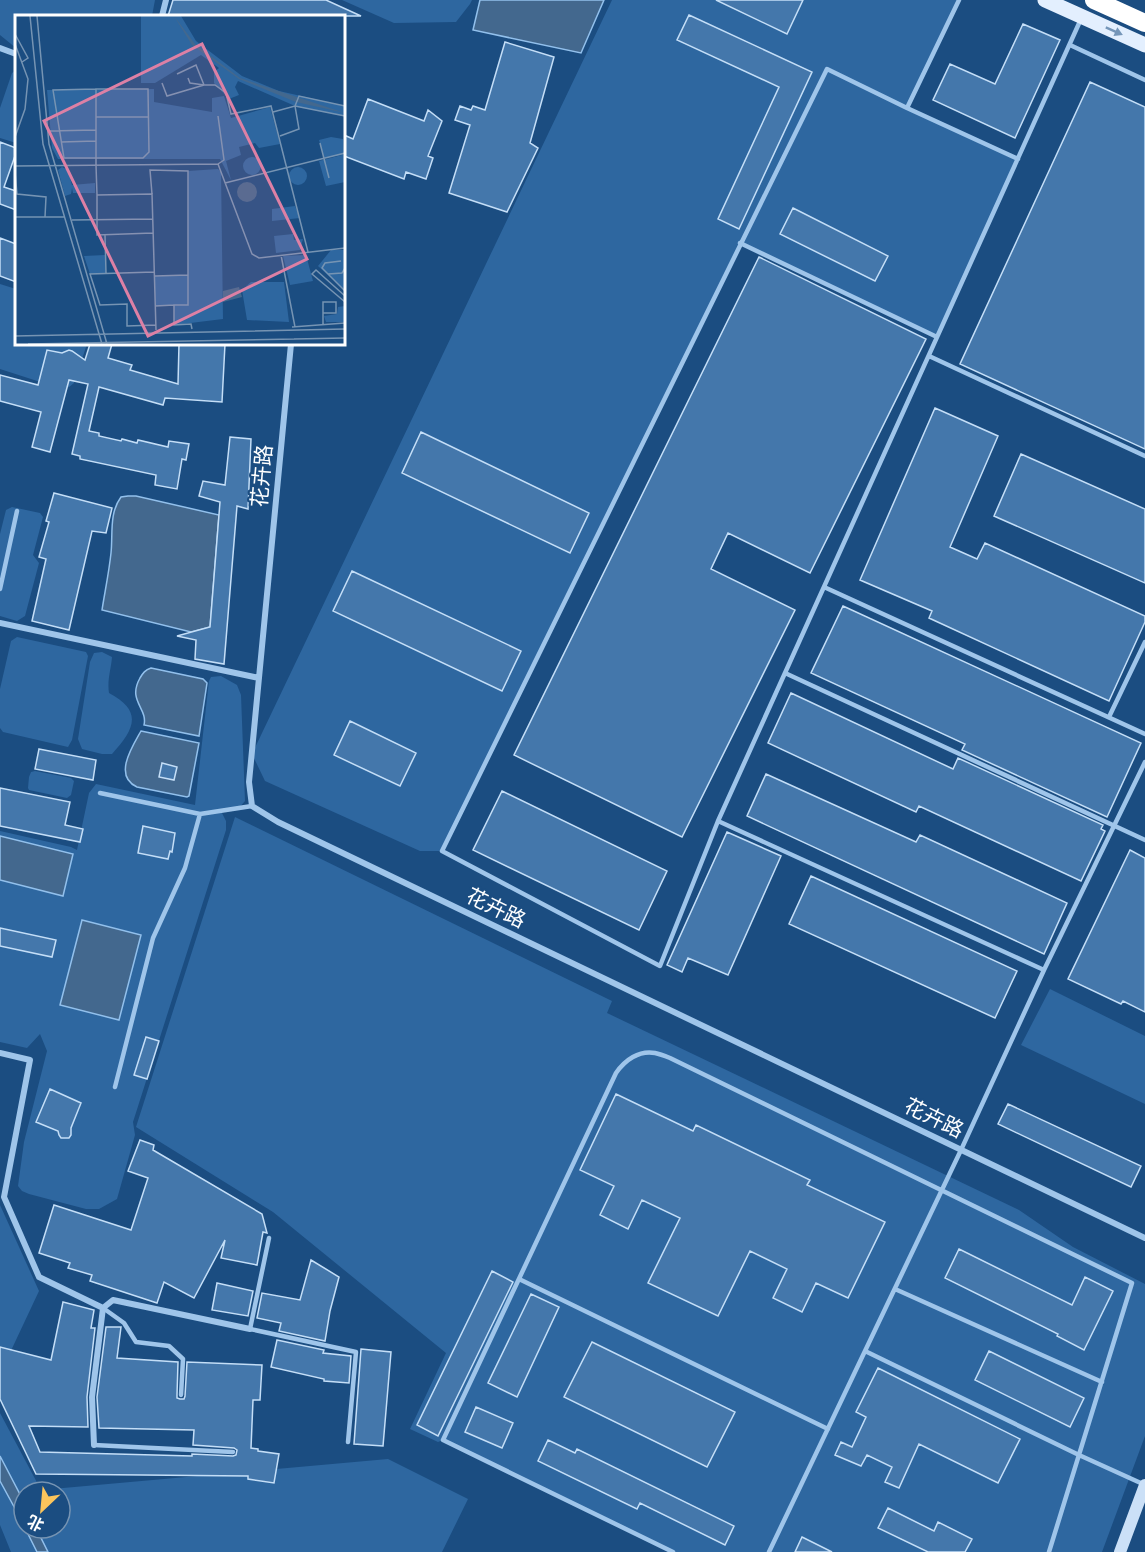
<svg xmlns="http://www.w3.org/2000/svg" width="1145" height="1552" viewBox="0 0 1145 1552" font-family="Mulish,'Noto Sans SC',sans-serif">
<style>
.green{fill:#2e67a0;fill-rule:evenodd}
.water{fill:#43688e;stroke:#92c0ec;stroke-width:1.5}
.building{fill:#4477ab;stroke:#c4def7;stroke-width:1.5}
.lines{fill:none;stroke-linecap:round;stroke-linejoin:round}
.lane{stroke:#9fc5ea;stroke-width:4.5}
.street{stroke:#9fc5ea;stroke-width:6}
.secondary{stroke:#cbe0f7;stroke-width:12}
.primary{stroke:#e3effe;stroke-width:15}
.highway{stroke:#fff;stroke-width:18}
.oneway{fill:#7596b9}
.labels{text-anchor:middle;stroke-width:4.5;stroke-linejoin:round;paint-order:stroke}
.street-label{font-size:21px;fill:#fff;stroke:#1b4d81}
.inset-road{fill:none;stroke:#7694b3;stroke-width:1.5}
.view{fill:#dd80a5;fill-opacity:0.15;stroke:#dd80a5;stroke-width:3}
.inset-edge{fill:none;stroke:#fff;stroke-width:3}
</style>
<rect width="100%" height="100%" fill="#1b4d81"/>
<path class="green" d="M0,0H155L152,16H16V48L0,35Z
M342,0H472L470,4L456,22L394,23Z
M612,0H959L907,107L1018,159L937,337L740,243L442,851H420L265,781L252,754Z
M16,70V143L0,138V108L12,73Z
M0,284L16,289V344H87L74,383L69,387L62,389L0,369Z
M12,507L40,513L43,517L33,555L39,563L25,616L17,621L0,616V534L6,510Z
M17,637L86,652L88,656L72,740L68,747L3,732L0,728V689L11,641Z
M102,652L112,657C111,670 107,680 109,693C143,711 135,729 112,754H102L82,749L78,739L90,662L94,653Z
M221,676L237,685L241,695L245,801L238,809L221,811L226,821V830L133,1122L135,1135L117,1199L99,1209H86L29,1194L22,1191L18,1186L24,1142L47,1051L40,1034L27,1048L0,1042V831L71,847L77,850L89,793L96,784L195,805L209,681L211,677Z
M35,771L71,778L74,781L71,795L67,798L29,790L28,788L29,777L31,772Z
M235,817L612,1001L607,1013L1019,1210L1073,1247L1145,1284V1436L1102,1552H675L443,1440L438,1442L410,1429L446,1353L273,1212L136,1127Z
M1050,989L1145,1036V1104L1021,1045Z
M0,1205L39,1291L8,1357L0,1358Z
M0,1413L41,1490L388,1459L468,1499L442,1552H11L0,1525ZM24,1492H60V1528H24Z"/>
<path class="water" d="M480,0H604L581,53L473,30Z
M128,496H136L219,515L210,627L191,632L102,610C105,591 109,572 111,553C113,534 109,513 121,497Z
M151,668L203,679L207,683L199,736L144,725C148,708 127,701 140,678C143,673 145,670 151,668Z
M141,731L199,743L189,796L187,797L137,787C113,776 132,747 141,731Z
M0,836L73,854L63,896L0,880Z
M82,920L141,935L119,1020L60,1005Z
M0,1456L24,1502V1525L0,1481Z
M25,1528H36L48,1552H37Z"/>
<path class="building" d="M173,0H326L361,16H168Z
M716,0H803L787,34Z
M689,15L812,72L739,229L718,219L779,87L677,40Z
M1023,24L1060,40L1015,138L933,100L950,64L995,84Z
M505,42L554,57L530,143L538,148L507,212L449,193L470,125L455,120L460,106L471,110L473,106L485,110Z
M1090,82L1145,107V449L960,364Z
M368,99L424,121L428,110L442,121L428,156L433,158L426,179L406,172L404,179L344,156V135L353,139Z
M0,142L16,148V153L4,187L16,191V210L0,204Z
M793,208L888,256L875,281L780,234Z
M0,238L16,244V282L0,276Z
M759,257L926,339L810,573L728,533L711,569L795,610L682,837L514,755Z
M90,344H112L108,358L132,365L130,370L178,384L179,344H225L222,402L165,398L163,405L99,387L89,431L99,433V436L121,441L122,439L137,443L138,440L168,447L169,441L189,444L186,460L182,459L177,489L155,485L156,475L80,459V456L72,454L88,384L69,380L50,452L32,447L41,412L0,401V375L38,385L47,350L62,353L69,350L72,351L85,360Z
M935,408L998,436L950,547L977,559L985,543L1145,616V622L1109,701L929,618L932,611L860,580Z
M421,432L589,513L570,553L402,473Z
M230,437L251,439L248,509L237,506L224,664L195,659L196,640L177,636L210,627L220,502L199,496L203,481L225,485Z
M1021,454L1145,509V583L994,516Z
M54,493L112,508L106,533L92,531L69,630L32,621L46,559L39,557L49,522L46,521Z
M352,571L521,651L502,691L333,611Z
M843,606L1141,743L1107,817L962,750L965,744L811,673Z
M791,693L953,769L958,758L1103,825L1101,829L1105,831L1081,881L919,806L916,812L768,743Z
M350,721L416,753L400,786L334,755Z
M39,749L96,760L93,780L35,769Z
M162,763L177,767L174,780L159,777Z
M766,774L916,842L920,835L1067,903L1044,954L747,816Z
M0,788L70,802L65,825L83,829L80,842L0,826Z
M502,791L667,871L639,930L473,850Z
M143,826L175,833L172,852L170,851L168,859L138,853Z
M727,832L781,856L728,975L688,958L682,972L667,965Z
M1130,850L1145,858V1012L1123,1001L1121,1004L1068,979Z
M811,876L1017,971L995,1018L789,924Z
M0,928L56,940L52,957L0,946Z
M146,1037L159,1041L147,1079L134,1075Z
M50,1089L81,1103L71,1128V1135L69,1138H61L59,1135L58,1131L36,1122Z
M616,1094L693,1131L696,1125L810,1180L807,1185L885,1222L848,1298L816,1283L802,1312L773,1298L787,1269L750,1251L718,1316L648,1283L680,1218L642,1200L628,1229L600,1215L614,1186L580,1170Z
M1008,1104L1141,1166L1131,1187L998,1124Z
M140,1140L154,1145L153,1150L262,1214L267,1233L263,1232L257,1265L221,1258L225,1240L194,1298L164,1282L157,1303L90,1281L92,1275L68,1268L70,1263L39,1253L54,1205L131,1230L148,1178L128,1171Z
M959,1249L1072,1305L1085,1277L1113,1291L1084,1350L1057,1336L1058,1334L945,1278Z
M311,1260L339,1277L330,1311L325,1341L279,1331L281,1323L257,1318L262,1293L300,1300Z
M492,1271L513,1282L438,1436L417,1425Z
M217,1283L253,1291L248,1316L212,1310Z
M531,1294L559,1307L517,1397L488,1383Z
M63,1302L94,1310L91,1328H95L87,1397L88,1427L29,1426L40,1452L192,1456V1454L233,1456L236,1455L237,1450L234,1448L193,1445L194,1430L99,1428L97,1397L106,1327H121L117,1358L178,1362L177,1395V1398L180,1399H184L185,1396L187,1362L262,1365L260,1400H253L251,1448L258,1449V1451L279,1454L274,1483L248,1479V1476L36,1474L0,1399V1347L51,1360Z
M277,1340L324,1350L323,1353L351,1356L349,1383L324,1381V1379L271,1367Z
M592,1342L735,1412L707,1467L564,1397Z
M361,1349L391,1352L383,1446L354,1444Z
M989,1351L1084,1398L1070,1427L975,1380Z
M878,1368L1020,1439L998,1483L919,1444L899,1488L885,1482L892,1467L867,1455L861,1466L835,1455L841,1442L852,1447L866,1417L856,1412Z
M476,1407L513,1423L502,1448L465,1432Z
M548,1440L575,1453L577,1449L734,1526L725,1545L640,1503L637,1509L538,1461Z
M888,1508L934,1531L938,1522L972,1539L965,1552H928L878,1528Z
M802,1537L832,1552H795Z"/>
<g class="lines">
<path class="lane" d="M1081,19L718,821L1044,970L1145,762
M1070,45L1145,80
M907,108L1018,159
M740,243L937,337
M929,356L1145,456
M824,587L1145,734
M0,589L17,511
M785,673L1145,840
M1109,717L1145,642
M100,793L200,814
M718,821L660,966L442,851L827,69L907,108L959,0
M115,1087L153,938L185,868L200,814L252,806
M269,1238L250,1329L356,1352L348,1442
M519,1279L828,1429
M895,1289L1102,1382
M103,1308L124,1323L136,1342L169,1346L183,1359L181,1395
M865,1351L1079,1455L1145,1485
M94,1445L233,1452
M673,1552L443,1440L616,1073C625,1060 639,1050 655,1053C660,1054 665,1056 670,1058L1132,1283L1049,1552
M769,1552L961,1150L1044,970"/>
<path class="street" d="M162,16L166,0
M0,48L16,54
M291,344L249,782L252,806L278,822L1145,1238
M0,623L259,678
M0,1053L30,1060L4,1197L39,1277L103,1308L92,1397L94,1445
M103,1308L113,1300L250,1329"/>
<path class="secondary" d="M1120,1552L1145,1485"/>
<path class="primary" d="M1045,0L1145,45"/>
<path class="highway" d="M1094,0L1145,23"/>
</g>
<defs><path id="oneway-solid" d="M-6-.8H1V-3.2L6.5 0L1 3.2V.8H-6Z" transform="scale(1.5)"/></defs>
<use class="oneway" href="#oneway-solid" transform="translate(1114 31) rotate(24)"/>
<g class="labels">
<g class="street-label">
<text transform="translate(262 476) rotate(-85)" y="7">花卉路</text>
<text transform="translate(496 908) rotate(26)" y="7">花卉路</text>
<text transform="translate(934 1118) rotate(26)" y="7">花卉路</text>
</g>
</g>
<g transform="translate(15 15)">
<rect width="330" height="330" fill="#1b4d81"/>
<path d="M126,1H166L181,26L227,61L264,76L330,91V101L280,91L223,66L220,72L224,80L214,84L199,68V57L204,53L186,40L140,68H126ZM139,74V87L197,97V83L209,81L216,103L255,92L265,129L244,133L240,128L224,132L226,140L211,146L216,165L205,144H43L37,133L32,75ZM316,122L328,124L330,167L311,171L304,146L327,140L309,143L304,125ZM228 151a9 9 0 1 1 18 0a9 9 0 1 1-18 0ZM47,152L53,155L57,170L80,168V178H58L57,173L56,179L50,181L43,155ZM274 161a9 9 0 1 1 18 0a9 9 0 1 1-18 0ZM203,154L206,157L208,304L159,310V291H140V261L173,260V156ZM280,191L285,203L257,206V194ZM278,219L279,225L288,224L285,235L261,238L259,221ZM316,235H330V276L303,251ZM90,240L91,258L75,259L69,241ZM291,240L298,266L275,270L268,241ZM236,267H269L274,307L232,305L227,275ZM330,291V307H311L309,301L322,299L323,292Z" fill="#2e67a0"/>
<path d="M159,1L180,29L225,63L330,98L281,87L224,64L177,30ZM222 177a10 10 0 1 1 20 0a10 10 0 1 1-20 0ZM224,272L227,282L208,287V276Z" fill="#43688e"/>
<path class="inset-road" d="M15,1L28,129L87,329M22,1L34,129L92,329M0,19L13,43L7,47M0,29L13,64L10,94L0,122M162,59L181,50L189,70H200L211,78L216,99L256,91L293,237M173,63L175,68L189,70M147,68L152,81L189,70M81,74L38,75L49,143H128L134,137L133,74H81V150L82,180M258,97L280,91L330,101M81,102H134M33,116L81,115M265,121L284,114L280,91L284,81L330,91M46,127L81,126M305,128L314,163M203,149L209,145L203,101M0,151L203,149L237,239L244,243L330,233M0,157L2,179L31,182L30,202M210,168L330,138M137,179L135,155L173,156V290H159V310L176,309L177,314M0,202H49M57,205L138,204M138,218L82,220V180L137,179L141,315M90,220L91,258M266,240L280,312M326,246L310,248L307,253L330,276M139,257L75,259L85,290L112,289V311L141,310M313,259L327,258L330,253M140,261L173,260M330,281L301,255L297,259L330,287M140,291L159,290M308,309V287H321V298H308M277,312L330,308M0,321L330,314M279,324L330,323M13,329L281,324"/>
<path class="view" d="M187,29L292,244L133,321L29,106Z"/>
<rect width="330" height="330" class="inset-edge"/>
</g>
<g transform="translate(42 1510) rotate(206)"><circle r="28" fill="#1b4d81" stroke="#7694b3" stroke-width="1.5"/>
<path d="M0-4.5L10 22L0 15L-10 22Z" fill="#fbc55c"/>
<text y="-9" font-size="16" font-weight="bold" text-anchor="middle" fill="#ffffff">北</text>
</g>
</svg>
